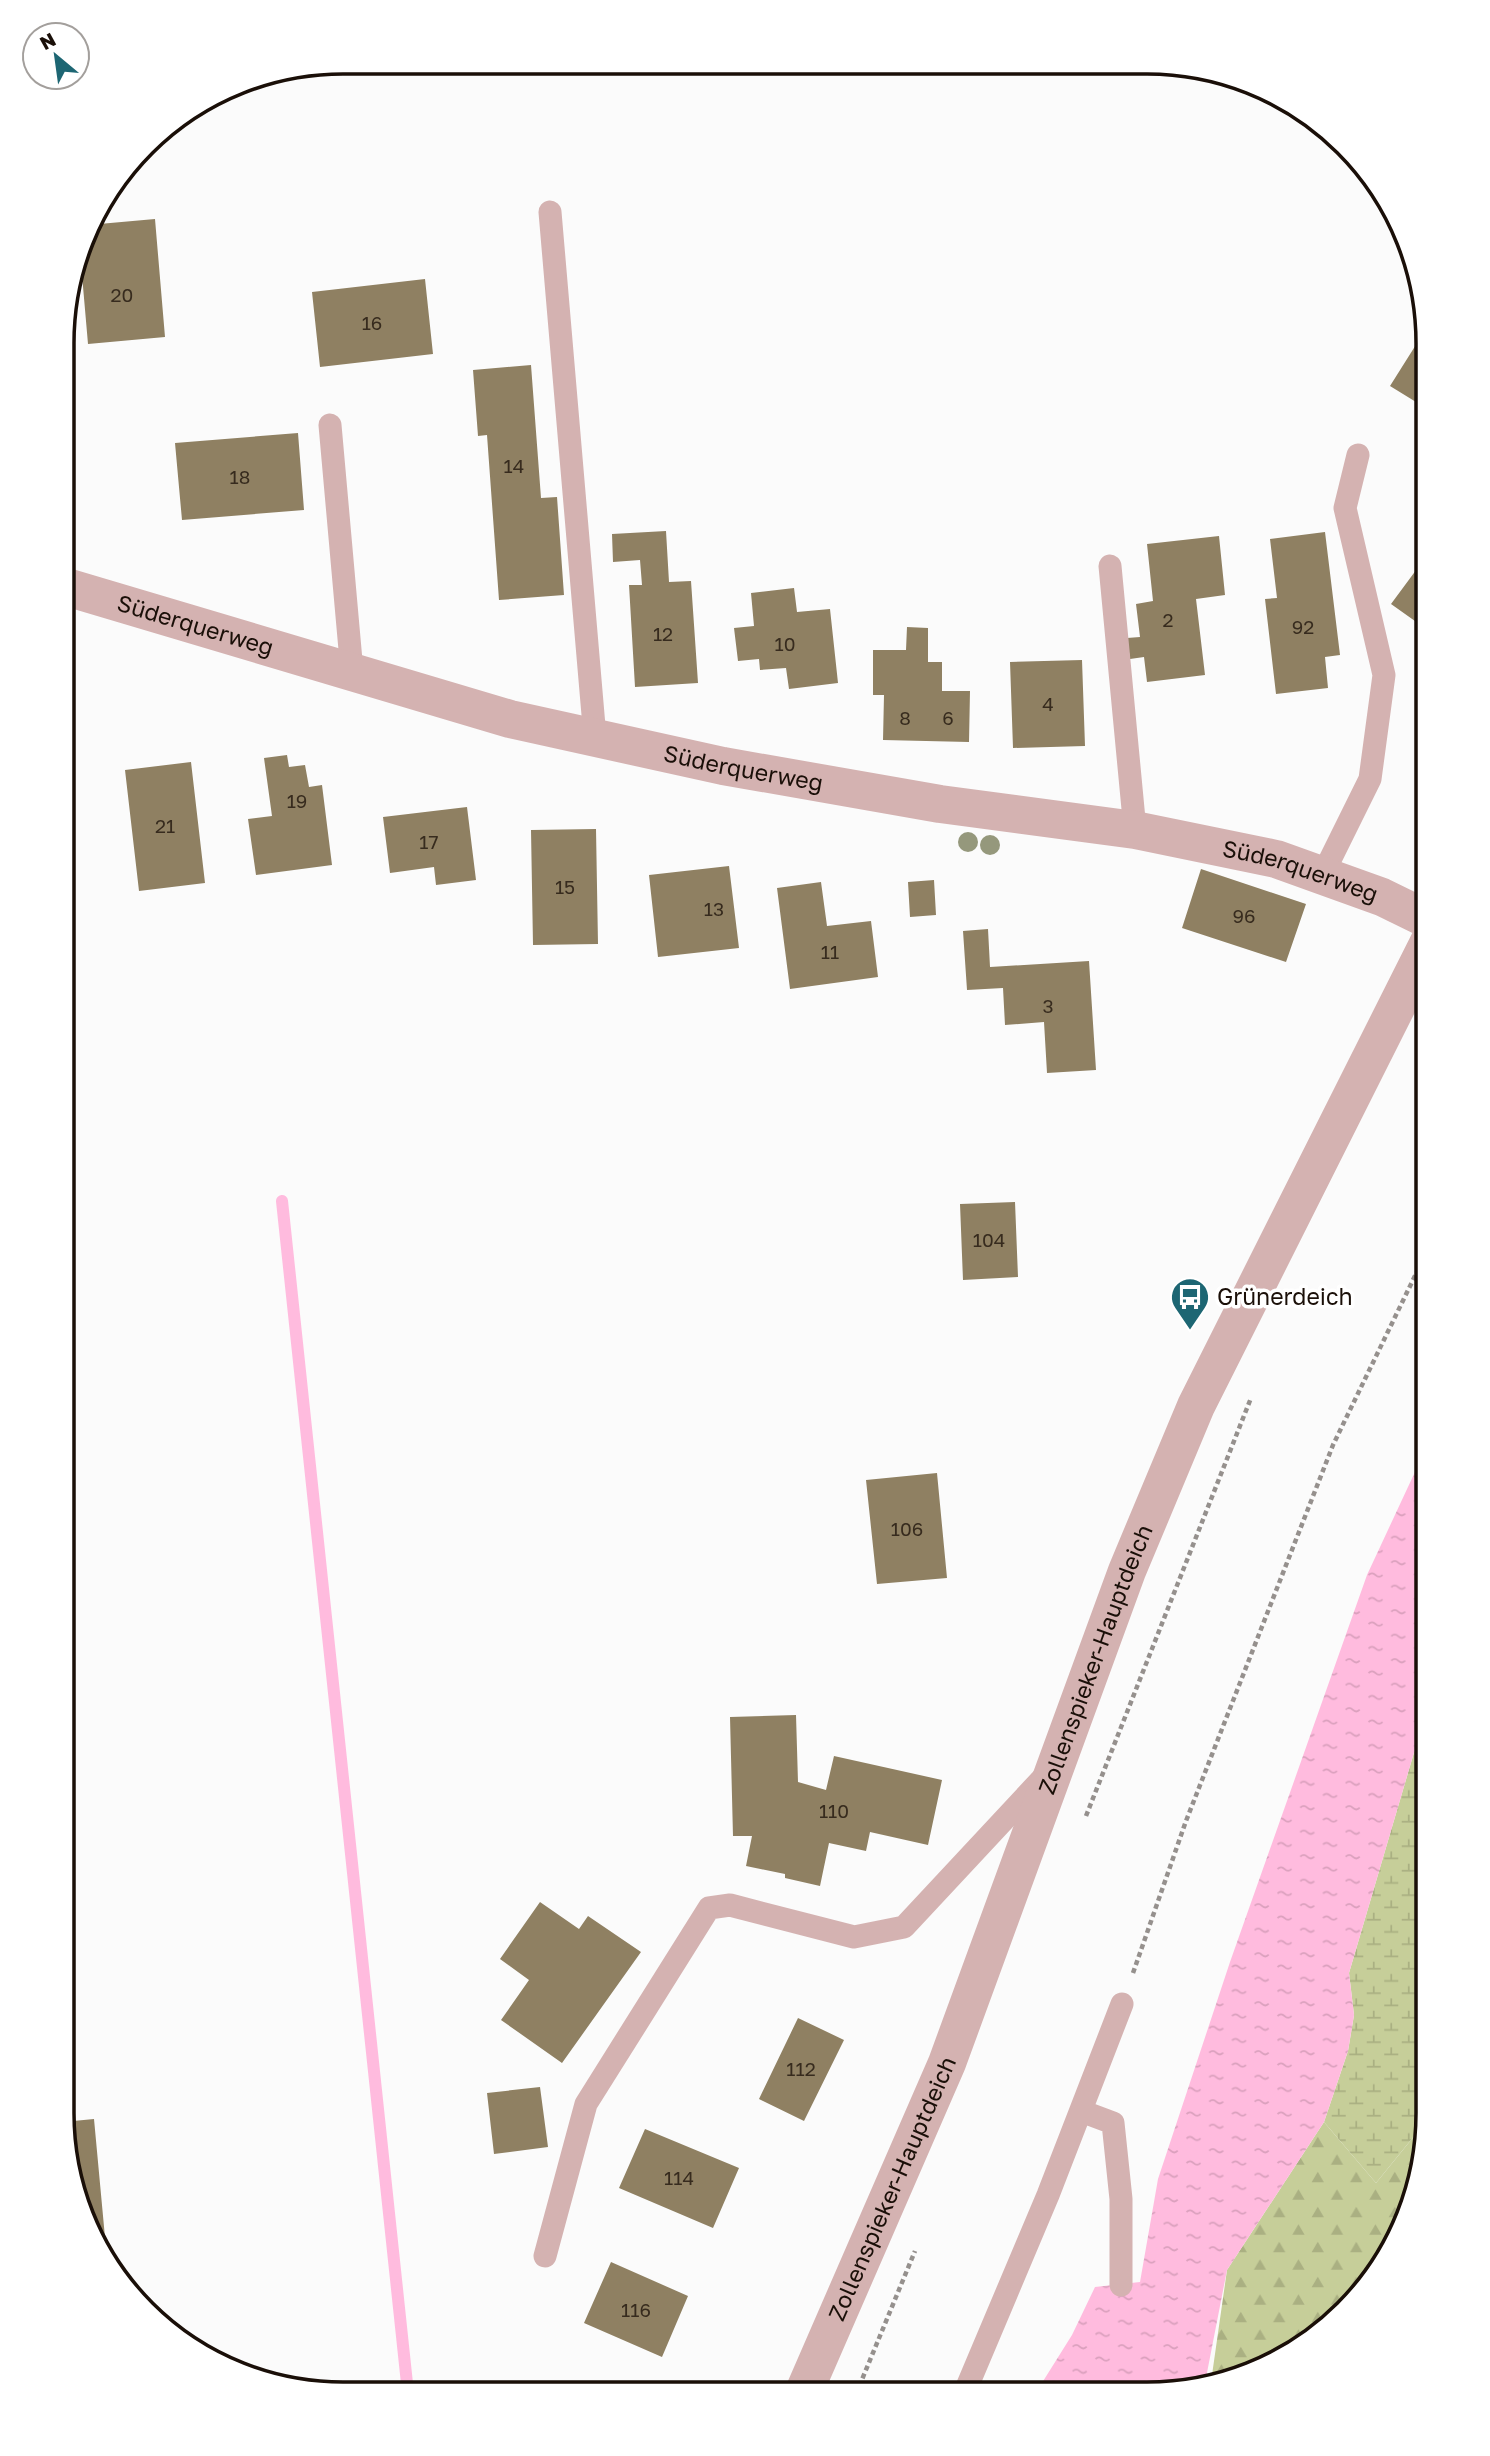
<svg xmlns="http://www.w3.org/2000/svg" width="1490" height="2456" viewBox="0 0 1490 2456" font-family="'Golos Text',sans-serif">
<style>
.forest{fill:url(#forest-firs)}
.wetland{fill:url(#wetland-marsh)}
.water{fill:url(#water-ripples)}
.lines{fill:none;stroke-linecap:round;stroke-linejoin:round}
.stream{stroke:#ffbbde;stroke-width:12}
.building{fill:#8f8062}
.path{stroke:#95908d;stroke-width:4.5;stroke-dasharray:5 3.5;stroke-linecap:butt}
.service{stroke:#d4b2b1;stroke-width:23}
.tertiary{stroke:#d4b2b1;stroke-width:38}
.tree{fill:#95987c}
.labels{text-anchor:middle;stroke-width:7;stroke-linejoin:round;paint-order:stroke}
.number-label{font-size:19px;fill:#372b1e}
.street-label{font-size:23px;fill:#1a0f08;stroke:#fff}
.poi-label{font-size:23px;fill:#1a0f08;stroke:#fff;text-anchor:start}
.rim{fill:none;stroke:#1a0f08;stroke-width:3.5}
</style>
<defs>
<pattern id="forest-firs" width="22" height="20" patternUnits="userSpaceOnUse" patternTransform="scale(1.75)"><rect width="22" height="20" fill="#c6ce99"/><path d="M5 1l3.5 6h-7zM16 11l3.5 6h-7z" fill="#aab082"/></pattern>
<pattern id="wetland-marsh" width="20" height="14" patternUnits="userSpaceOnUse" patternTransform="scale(1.75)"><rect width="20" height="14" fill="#c6ce99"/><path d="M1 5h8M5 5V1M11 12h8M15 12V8" fill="none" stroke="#aab082"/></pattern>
<pattern id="water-ripples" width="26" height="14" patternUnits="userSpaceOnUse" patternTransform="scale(1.75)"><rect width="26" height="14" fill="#ffbbde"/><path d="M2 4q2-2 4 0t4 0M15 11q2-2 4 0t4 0" fill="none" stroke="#daa0bd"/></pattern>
</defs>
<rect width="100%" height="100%" fill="#fbfbfb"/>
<path class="forest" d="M1428,2119L1414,2205L1371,2285L1319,2337L1255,2374L1211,2382L1227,2270L1324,2122L1376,2183Z"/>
<path class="wetland" d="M1428,1705V2119L1376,2183L1324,2122L1348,2051L1354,2015L1349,1973Z"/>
<path class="water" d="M1428,1444V1705L1349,1973L1354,2015L1348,2051L1324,2122L1227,2270L1205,2383L1148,2395L1035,2394L1072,2335L1095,2287L1140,2282L1158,2179L1230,1962L1367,1575Z"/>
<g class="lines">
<path class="stream" d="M282,1201L408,2393"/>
</g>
<path class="building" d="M155,219L165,337L88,344L80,252L88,225Z
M425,279L433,354L320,367L312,292Z
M1424,332L1429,342V410L1390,386Z
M531,365L541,498L557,497L564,595L499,600L487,435L478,436L473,370Z
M298,433L304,510L182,520L175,443Z
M666,531L669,582L691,581L698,683L635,687L629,585H642L640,560L613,562L612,534Z
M1325,532L1340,655L1325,657L1328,688L1276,694L1265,599L1277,598L1270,539Z
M1219,536L1225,595L1196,599L1205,675L1147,682L1144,657L1130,659L1127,638L1140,637L1136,604L1153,601L1147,544Z
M1425,558L1429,561V631L1391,604Z
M794,588L797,612L830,609L838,683L789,689L786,668L760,670L759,659L738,661L734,628L754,626L751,593Z
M907,627L928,628V662H942V691H970L969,742L883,740L884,695H873V650H906Z
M1082,660L1085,746L1013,748L1010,662Z
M287,755L289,767L305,765L309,787L322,785L332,865L256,875L248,819L272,816L264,758Z
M191,762L205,883L139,891L125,770Z
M467,807L476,880L436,885L434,867L390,873L383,817Z
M596,829L598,944L533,945L531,830Z
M729,866L739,948L658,957L649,875Z
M1201,869L1306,904L1286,962L1182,928Z
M934,880L936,915L910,917L908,882Z
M821,882L827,926L871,921L878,977L790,989L777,888Z
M988,929L990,967L1089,961L1096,1070L1047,1073L1044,1022L1005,1025L1003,988L967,990L963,931Z
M1015,1202L1018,1277L963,1280L960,1204Z
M937,1473L947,1578L877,1584L866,1480Z
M796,1715L798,1782L826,1790L834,1756L942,1780L928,1845L870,1832L866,1851L829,1843L820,1886L785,1878V1874L746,1866L752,1836H733L730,1717Z
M540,1902L579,1929L588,1916L641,1952L562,2063L501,2020L529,1980L500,1959Z
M798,2018L844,2040L804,2121L759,2099Z
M540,2087L548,2147L494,2154L487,2093Z
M94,2119L107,2259H104L82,2221L63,2122Z
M645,2129L739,2168L713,2228L619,2188Z
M611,2262L688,2296L662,2357L584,2323Z"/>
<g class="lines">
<path class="path" d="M1086,1816L1251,1398
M1133,1973L1186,1821L1333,1445L1428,1249
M856,2394L915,2251"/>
<path class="service" d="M550,212L595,738
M330,425L352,672
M1110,566L1135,830
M1323,874L1370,779L1384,675L1345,508L1358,455
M1081,2111L1113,2123L1121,2199V2285
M545,2256L586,2104L709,1908L730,1905L854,1937L904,1927L1042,1779
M964,2394L1048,2195L1122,2004"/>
<g class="tertiary">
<path id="s1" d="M63,586L510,719L723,766L940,804L1135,830L1276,859L1382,897L1429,920"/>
<path id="s2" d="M803,2394L947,2063L1127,1571L1196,1406L1429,942"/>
</g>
</g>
<g class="tree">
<circle cx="968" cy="842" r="10"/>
<circle cx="990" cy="845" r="10"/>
</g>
<defs>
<g id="bus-pin" transform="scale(2.0125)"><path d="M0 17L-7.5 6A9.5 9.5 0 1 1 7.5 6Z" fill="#1d6673" stroke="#fff"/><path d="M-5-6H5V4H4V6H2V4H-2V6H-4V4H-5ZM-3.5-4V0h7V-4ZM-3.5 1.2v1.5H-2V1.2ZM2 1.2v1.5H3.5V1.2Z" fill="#fff"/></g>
</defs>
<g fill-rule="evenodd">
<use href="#bus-pin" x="1190" y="1297"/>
</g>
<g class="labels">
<g class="number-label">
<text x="122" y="302">20</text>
<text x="372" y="330">16</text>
<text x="514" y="473">14</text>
<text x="240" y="484">18</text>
<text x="1168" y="627">2</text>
<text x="1303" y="634">92</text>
<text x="663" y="641">12</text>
<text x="785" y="651">10</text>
<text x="1048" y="711">4</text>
<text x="905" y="725">8</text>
<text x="948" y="725">6</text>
<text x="297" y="808">19</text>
<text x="165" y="833">21</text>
<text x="429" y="849">17</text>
<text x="565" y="894">15</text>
<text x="714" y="916">13</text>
<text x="1244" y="923">96</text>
<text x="830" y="959">11</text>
<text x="1048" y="1013">3</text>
<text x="989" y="1247">104</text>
<text x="907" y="1536">106</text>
<text x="834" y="1818">110</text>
<text x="801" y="2076">112</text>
<text x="679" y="2185">114</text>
<text x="636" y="2317">116</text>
</g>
<g class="street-label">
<text dy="8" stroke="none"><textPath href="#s1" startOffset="138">Süderquerweg</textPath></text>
<text dy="8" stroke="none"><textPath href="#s1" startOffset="705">Süderquerweg</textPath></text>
<text dy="8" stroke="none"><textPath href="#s1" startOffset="1272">Süderquerweg</textPath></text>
<text dy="8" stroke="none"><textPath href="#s2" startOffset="791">Zollenspieker-Hauptdeich</textPath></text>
<text dy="8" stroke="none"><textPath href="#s2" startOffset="224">Zollenspieker-Hauptdeich</textPath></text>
</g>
<g class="poi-label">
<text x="1217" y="1305">Grünerdeich</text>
</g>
</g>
<path d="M0 0H1490V2456H0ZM343 74H1147A269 269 0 0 1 1416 343V2113A269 269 0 0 1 1147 2382H343A269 269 0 0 1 74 2113V343A269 269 0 0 1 343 74Z" fill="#fff" fill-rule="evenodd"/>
<path class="rim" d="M343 74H1147A269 269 0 0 1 1416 343V2113A269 269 0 0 1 1147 2382H343A269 269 0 0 1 74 2113V343A269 269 0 0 1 343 74Z"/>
<g transform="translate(56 56) rotate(331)"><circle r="33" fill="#ffffff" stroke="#a39f9c" stroke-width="2"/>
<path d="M0-5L12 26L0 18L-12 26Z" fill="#1d6673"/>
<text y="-10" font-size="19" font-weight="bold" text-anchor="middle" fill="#1a0f08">N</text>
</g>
</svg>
